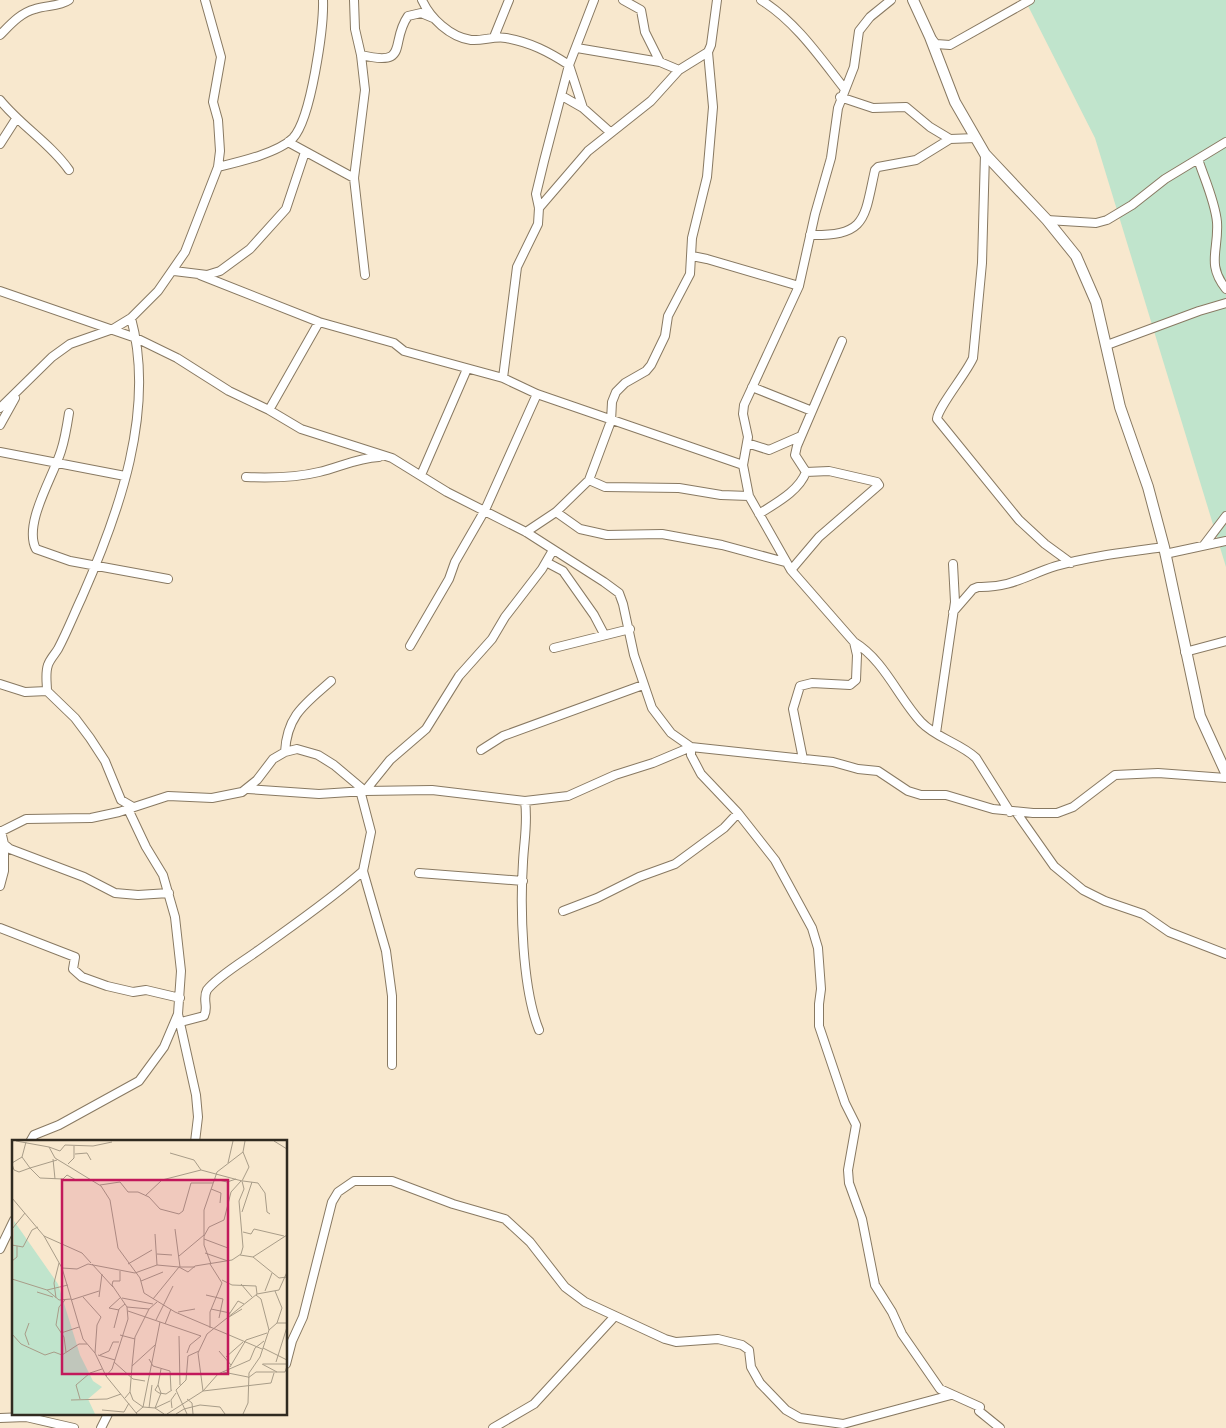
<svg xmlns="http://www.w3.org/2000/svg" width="1226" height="1428" viewBox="0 0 1226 1428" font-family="Mulish,sans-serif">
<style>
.green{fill:#c0e4cc}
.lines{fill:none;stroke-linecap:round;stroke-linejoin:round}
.minor-casing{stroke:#887962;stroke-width:10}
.tertiary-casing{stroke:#887962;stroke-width:12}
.minor{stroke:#fff;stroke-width:8}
.tertiary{stroke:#fff;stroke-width:10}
.inset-road{fill:none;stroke:#a89c88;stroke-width:1}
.view{fill:#c2185b;fill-opacity:0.15;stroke:#c2185b;stroke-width:2.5}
.inset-edge{fill:none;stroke:#302a20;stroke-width:2.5}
</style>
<rect width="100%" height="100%" fill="#f8e8ce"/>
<path class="green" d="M1025,0H1226V567L1095,138Z"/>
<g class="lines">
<g class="minor-casing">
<path id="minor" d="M354,0L355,29L361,55L365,90L354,178L365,275
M422,0C430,18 450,37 471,40C483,41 494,36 506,38C530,42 549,52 569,65L583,108
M623,0L641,10L645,32L660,62
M761,0C796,22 819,56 844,88
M0,35C10,25 20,13 35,9C46,5 59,7 69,0
M494,37L509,0
M932,39L936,44L950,45L1030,0
M577,48L660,62L679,70
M361,55C411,67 389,43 408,16L421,13L433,18
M562,96L583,108L610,132
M840,97L873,108L906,107L930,127L950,139L976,138
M0,100C21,126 50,143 69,170
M288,142L354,178
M0,144L16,119
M985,154L982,263L973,358C966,374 938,407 937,419L1019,520L1045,544L1071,563
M1198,159C1204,178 1215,201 1217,222C1219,250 1206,264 1226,289
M218,167C239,162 278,153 293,138C311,119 324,27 323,0
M539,208L588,151L651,101L679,70L708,52L711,45L717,0
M1047,220L1096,223L1107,220L1132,205L1165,179L1226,142
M810,235C867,236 864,219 875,170L878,167L916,160L950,139
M692,256L707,259L799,286
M174,271L207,275L220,271L250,249L286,209L305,152
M200,275L319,322L394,343L404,351L503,378L537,394L743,465
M0,291L136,338L177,358L229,391L269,410L301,429L392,458L447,492L526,532L604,582L619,593L623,604L634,655L652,708L671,733L691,747V755L701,774L738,813L775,860L812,928L818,948L821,989L819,1004V1026L845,1103L856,1125L848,1170L849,1183L862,1219L875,1285L892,1312L902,1334L940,1389L980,1407L979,1411L1000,1428
M131,318C156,410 119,513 82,597C74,614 67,632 58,649C55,654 50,659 48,665C45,673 47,683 47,691L75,718L90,738L105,761L121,800L133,807
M1107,345L1199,311L1226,303
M503,378L517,267L538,224L539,208L536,194L544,161L569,65L594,0
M752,387L812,411
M0,408L52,357L70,344L113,329L131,318L158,291L185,252L218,167L220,151L218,120L213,102L221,57L205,0
M269,410L319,322
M69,413C67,426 65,439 61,451C53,477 23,524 36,549L70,561L168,579
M0,425L15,398
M747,443L769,450L801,436
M0,452L125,476
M421,475L467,369
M246,477C270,478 295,478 319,472C340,467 357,458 379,457
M589,480L605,487L679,488L721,495L749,496
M556,512L580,529L607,535L662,534L722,545L785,562
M759,514C776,503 799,491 806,472L795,455L797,446L842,341
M526,532L556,512L589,480L611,421L612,402L616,392L625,383L646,371L651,365L665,336L668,316L690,274L692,238L707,177L709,154L713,107L708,52
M1204,545L1226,516
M1165,554L1226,541
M546,562L563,571L594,615L604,634
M791,570L819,537L879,485L877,482L829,471L806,472
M953,612L973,589L978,587C1011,588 1027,575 1056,566C1091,556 1128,552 1164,547
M854,642C884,660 898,697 921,722C936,738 960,743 976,758L1010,812
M410,646L449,579L455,562L485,510L537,394
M554,648L630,629
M1185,652L1226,641
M0,684L25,692L47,691
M936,733L955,602L953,564
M481,750L503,736L643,685
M285,752C287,715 305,704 331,681
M803,759L793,709L800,686L812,683L850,685L856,680L857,655L854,642L791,570L749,496L743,465L748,437L743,414L744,405L799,286L815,214L831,158L838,108L854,67L859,31L870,17L891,0
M248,789L319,794L365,791L390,760L426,729L459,676L492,639L505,617L542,569L553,550
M360,790L371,832L363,871L386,951L392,996V1065
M525,801C528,823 524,841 523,862C520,908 522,988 539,1030
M128,809L146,847L163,875L175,917L181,971L178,1014L196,1095L198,1117L195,1142
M1016,812L1054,866L1083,890L1105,901L1143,914L1169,932L1226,954
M1,831L4,844L10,849L84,877L115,893L138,895L169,893
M0,832L26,819L91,818L119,812L168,796L212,798L242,792L257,780L273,759L285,752L297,749L318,755L334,765L365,791L432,790L525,801L568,796L615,775L653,763L691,747L833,762L858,769L878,771L908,791L921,795H946L993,809L1033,813H1057L1073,807L1115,775L1158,773L1226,778
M419,873L523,881
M0,886L4,871V844
M563,911L597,898L639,877L675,864L724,828L738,813
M0,928L75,957L73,969L82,977L107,986L133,992L146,990L180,998
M181,1022L204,1016C209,1008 202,999 207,990C217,977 242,962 256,952C292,926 329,901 363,871
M30,1142L34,1135L59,1125L139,1081L164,1047L178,1014
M0,1249L14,1220
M286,1364L292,1341L303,1317L332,1202L338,1192L354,1181H392L453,1204L505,1219L530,1242L565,1287L585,1302L665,1339L676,1342L718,1339L742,1345L749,1350L751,1367L760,1383L786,1410L800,1418L843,1424L951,1395
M0,1418L26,1417L74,1428
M101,1428L108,1414
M493,1428L534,1404L615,1316"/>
</g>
<g class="tertiary-casing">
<path id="tertiary" d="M913,0L930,37L955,102L985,154L1047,220L1076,256L1096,302L1120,407L1148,487L1164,547L1200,716L1226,773"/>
</g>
<use href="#minor" class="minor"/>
<use href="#tertiary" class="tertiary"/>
</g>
<g transform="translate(12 1140)">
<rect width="275" height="275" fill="#f8e8ce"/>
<path d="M2,81L46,144L68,215L81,241L90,247L76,259L83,274H0Z" fill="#c0e4cc"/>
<path class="inset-road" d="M4,1L37,7L43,18L89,46L98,60L106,108L128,138L132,153L163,172L250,209M262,1L275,9M37,7L48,11L53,5L81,6L100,2M158,13L182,20L189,30L230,41L237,27L231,12L233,1M63,14L75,13L79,20M10,17L18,28L45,20M41,19L43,39M0,23L10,17L14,2M216,23L221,1M0,24L2,30L7,32L18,28L28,38L51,39L55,35L64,40M56,24L62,18V6M203,39L215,42L224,39M231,41L246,43L253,53L255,72L258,74M88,45L108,42L116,52H126L137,57L148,69L167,74L171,71L179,43H201M199,49L209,53L208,63M133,56L150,40L189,30M0,58L32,96L50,128L71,199L83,213L94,236L125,274M230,72L240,42M0,89L13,73M163,89L168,127M231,92L239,94L242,89L272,96M143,94L145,125M32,96L70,113L79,123M192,96L197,87L212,80L219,52L229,41M192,99L216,108V119M0,105L11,107L20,90L26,87M193,113L216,121M145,114L160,115M228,115L241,117L275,95M167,116L192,95M241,117L267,138L275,137M0,121L5,117V106M80,124L101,147M116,124L140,110M199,124L192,105V70L205,32L231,12M50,128L65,129L76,124L123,133L145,125L167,127L176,132L183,126L220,120L229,114L231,107L227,61L232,49L230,41M0,139L35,150L47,160L59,159M210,140L220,145L244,146L245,154M129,141L151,132M229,144L240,157M35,150L56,145M253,151L260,133M263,151L270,168L265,183M25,152L41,157M194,155L211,159L207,178M244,155L249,159L257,190M71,157L89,177L85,185L83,213M87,157L90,134M44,158L42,143L47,123M110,158L141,164M141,159L167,127H183M53,160L47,167L44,185L52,197L54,212M59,160L87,151M115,167L137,169M199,169L218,173M107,170L97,168L109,157M116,171L189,196M166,172L183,169M216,176L226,161L232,164M217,177L230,169M144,180L161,146M17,183L13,194L17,205M153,184L159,169M102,188L107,169L113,164M198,188V172L210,143L198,124M49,193L67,187M0,194L9,204L33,215L42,212L50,215L67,204H75M108,195L123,199M167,196L168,245M251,208L275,220M207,211L219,225M175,213L178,205L189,196M86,215L103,220M88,215L97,211L101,202H107M214,217L231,202M137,219L141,226L158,231L159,250M102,222L121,239L133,241M264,222L275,187M250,224L265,232M251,224H275M120,226L123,197L137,169L145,162M218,227L234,200L255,193M211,232L236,237M94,236L100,229L116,179L115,167L100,145L101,141H108V131M236,238L244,232H273L275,226M146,245L143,250L147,253L154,254L160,250M191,251L206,234L238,220L243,208L252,201M191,251L259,243L262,233M118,252L121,260L131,267L143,268L152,274M113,258L118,252L120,226L143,205M68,259L64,245L78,233L90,229M175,259L180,263L181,274M59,260L95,259L109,254M137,268L140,245M143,268L149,253L146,245L149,229M143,268L158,261M160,268L159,260L164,253M90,270L112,272L117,263M124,273L131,267L148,182M155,274L191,251L186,213L195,194L245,154L267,150L275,132M164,274L172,269L188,265L208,267L213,274M175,274L164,250L174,240L176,216L187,211M231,274L236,263L237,233L248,217L257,190L265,183H275"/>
<path class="view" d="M50,40H216V234H50Z"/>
<rect width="275" height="275" class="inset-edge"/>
</g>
</svg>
